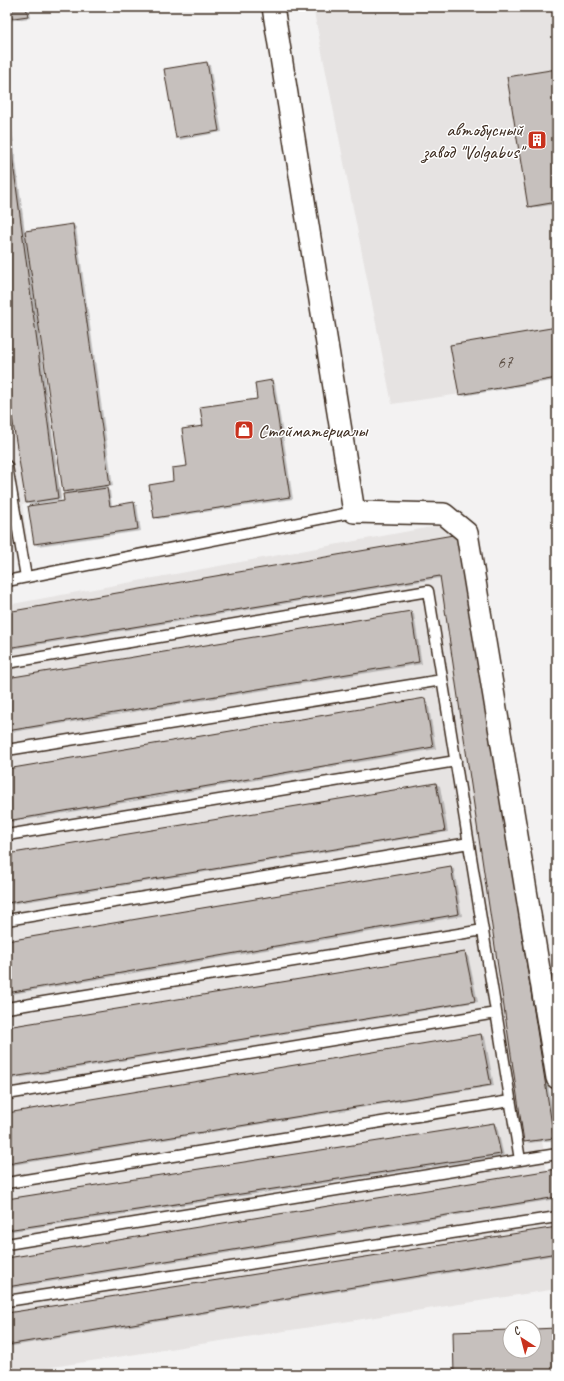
<svg xmlns="http://www.w3.org/2000/svg" width="564" height="1381" viewBox="0 0 564 1381" font-family="Caveat,sans-serif">
<style>
.built{fill:#e6e3e2}
.shadow{fill:#0003}
.building{fill:#c6c0bd;stroke:#3b2a1e}
.lines{fill:none;stroke-linecap:round;stroke-linejoin:round}
.service-casing{stroke:#3b2a1e;stroke-width:13}
.minor-casing{stroke:#3b2a1e;stroke-width:24}
.service{stroke:#fff;stroke-width:10}
.minor{stroke:#fff;stroke-width:21}
.labels{text-anchor:middle;stroke-width:3;stroke-linejoin:round;paint-order:stroke}
.number-label{font-size:17px;fill:#5e5046}
.poi-label{font-size:19px;fill:#3b2a1e;stroke:#fff;text-anchor:end}
</style>
<rect width="100%" height="100%" fill="#f3f2f2"/>
<filter id="ink" filterUnits="userSpaceOnUse"><feTurbulence type="fractalNoise" baseFrequency=".025" numOctaves="2"/><feDisplacementMap in="SourceGraphic" scale="8" xChannelSelector="R" yChannelSelector="G"/><feConvolveMatrix kernelMatrix="1 2 1 2 8 2 1 2 1" color-interpolation-filters="sRGB"/></filter>
<g filter="url(#ink)">
<path class="built" d="M313,7H557V380L392,404Z
M7,120H9L62,498L22,504L29,551L7,554Z
M453,523L557,1244V1289L7,1374V605Z"/>
<path class="shadow" d="M7,7H29L31,18L7,21Z
M207,63L210,65L222,132L180,140L177,138Z
M557,70V204L532,208L529,206Z
M8,127L12,129L25,232L73,225L76,227L113,486L105,488L110,491L112,506L133,503L137,505L141,531L38,546L35,544L69,494L64,491L41,332H39L61,500L30,505L27,503L7,380V128Z
M557,328V380L463,396L460,394Z
M272,382L275,383L293,499L158,519L155,517L175,482L188,466L204,427L258,400Z
M463,537L557,1140L529,1143L525,1141L441,578L7,650V613Z
M411,612L414,614L422,664L7,733V679Z
M425,700L428,701L436,749L7,823V770Z
M436,784L440,786L448,832L7,905V855Z
M451,867L454,869L462,916L7,995V942Z
M465,953L468,955L478,1002L7,1080V1028Z
M481,1035L485,1037L494,1086L7,1166V1114Z
M494,1124L497,1126L504,1156L7,1232V1200Z
M557,1170V1199L7,1289V1259Z
M557,1228V1255L7,1347V1313Z
M557,1329V1373L455,1374L454,1333L510,1331V1351H534V1330Z"/>
<path class="building" d="M7,7H26L28,16L7,19Z
M207,62L219,131L176,138L164,69Z
M557,69V202L528,207L507,77Z
M8,126L58,498L26,503L7,386V127Z
M73,224L110,485L63,492L25,231Z
M557,327V378L459,395L450,345Z
M272,380L290,497L154,518L149,485L173,481L172,468L187,466L182,429L203,426L200,407L257,399L255,383Z
M107,488L110,506L134,502L138,529L34,544L28,506L64,501L63,494Z
M459,534L554,1138L524,1142L440,576L7,648V612Z
M411,611L419,662L7,731V678Z
M425,698L433,747L7,821V769Z
M436,783L445,831L7,903V854Z
M451,866L459,914L7,993V941Z
M465,952L475,1001L7,1078V1027Z
M481,1034L491,1085L7,1164V1113Z
M494,1123L501,1154L7,1230V1199Z
M557,1169V1197L7,1287V1258Z
M557,1227V1253L7,1345V1313Z
M557,1328V1371L454,1374L453,1332L510,1330V1351H534V1329Z"/>
<g class="lines">
<g class="service-casing">
<path id="service" d="M7,466L26,577
M7,581L354,512
M7,663L428,591L520,1160L557,1154
M7,750L442,680
M7,835L456,761
M7,920L469,843
M7,1008L483,930
M7,1094L496,1013
M7,1183L510,1101
M7,1244L520,1160
M7,1301L557,1217"/>
</g>
<g class="minor-casing">
<path id="minor" d="M273,7L354,512L444,514L467,533L557,1078"/>
</g>
<use href="#service" class="service"/>
<use href="#minor" class="minor"/>
</g>
</g>
<defs>
<g id="building-square" transform="scale(1)"><rect x="-9" y="-9" width="18" height="18" rx="4" fill="#c8321e" stroke="#fff"/><path d="M-4-6H4V6H1V3H-1V6H-4ZM-2.5-4.3h1.7v1.8h-1.7ZM.8-4.3h1.7v1.8H.8ZM-2.5-1h1.7V.8h-1.7ZM.8-1h1.7V.8H.8Z" fill="#fff"/></g>
<g id="shop-square" transform="scale(1)"><rect x="-9" y="-9" width="18" height="18" rx="4" fill="#c8321e" stroke="#fff"/><path d="M-5-2.5h2.3a2.7 3.5 0 0 1 5.4 0H5L5.5 6h-11ZM-1.5-2.5h3a1.5 2.3 0 0 0-3 0Z" fill="#fff"/></g>
</defs>
<g fill-rule="evenodd">
<use href="#building-square" x="537" y="140"/>
<use href="#shop-square" x="244" y="430"/>
</g>
<g class="labels">
<g class="number-label">
<text x="505" y="368">67</text>
</g>
<g class="poi-label">
<text x="523" y="136">автобусный<tspan x="523" dy="22">завод "Volgabus"</tspan></text>
<text x="258" y="437" text-anchor="start">Стойматериалы</text>
</g>
</g>
<rect width="564" height="1381" fill="none" stroke="#fff" stroke-width="24"/>
<rect x="12" y="12" width="540" height="1357" fill="none" stroke="#3b2a1e" stroke-width="1.5" filter="url(#ink)"/>
<g transform="translate(522 1339) rotate(324)"><circle r="19" fill="#ffffff" stroke="#b1aaa5"/>
<path d="M0-3L7 15L0 10L-7 15Z" fill="#c8321e"/>
<text y="-6" font-size="11" font-weight="bold" text-anchor="middle" fill="#3b2a1e">С</text>
</g>
</svg>
